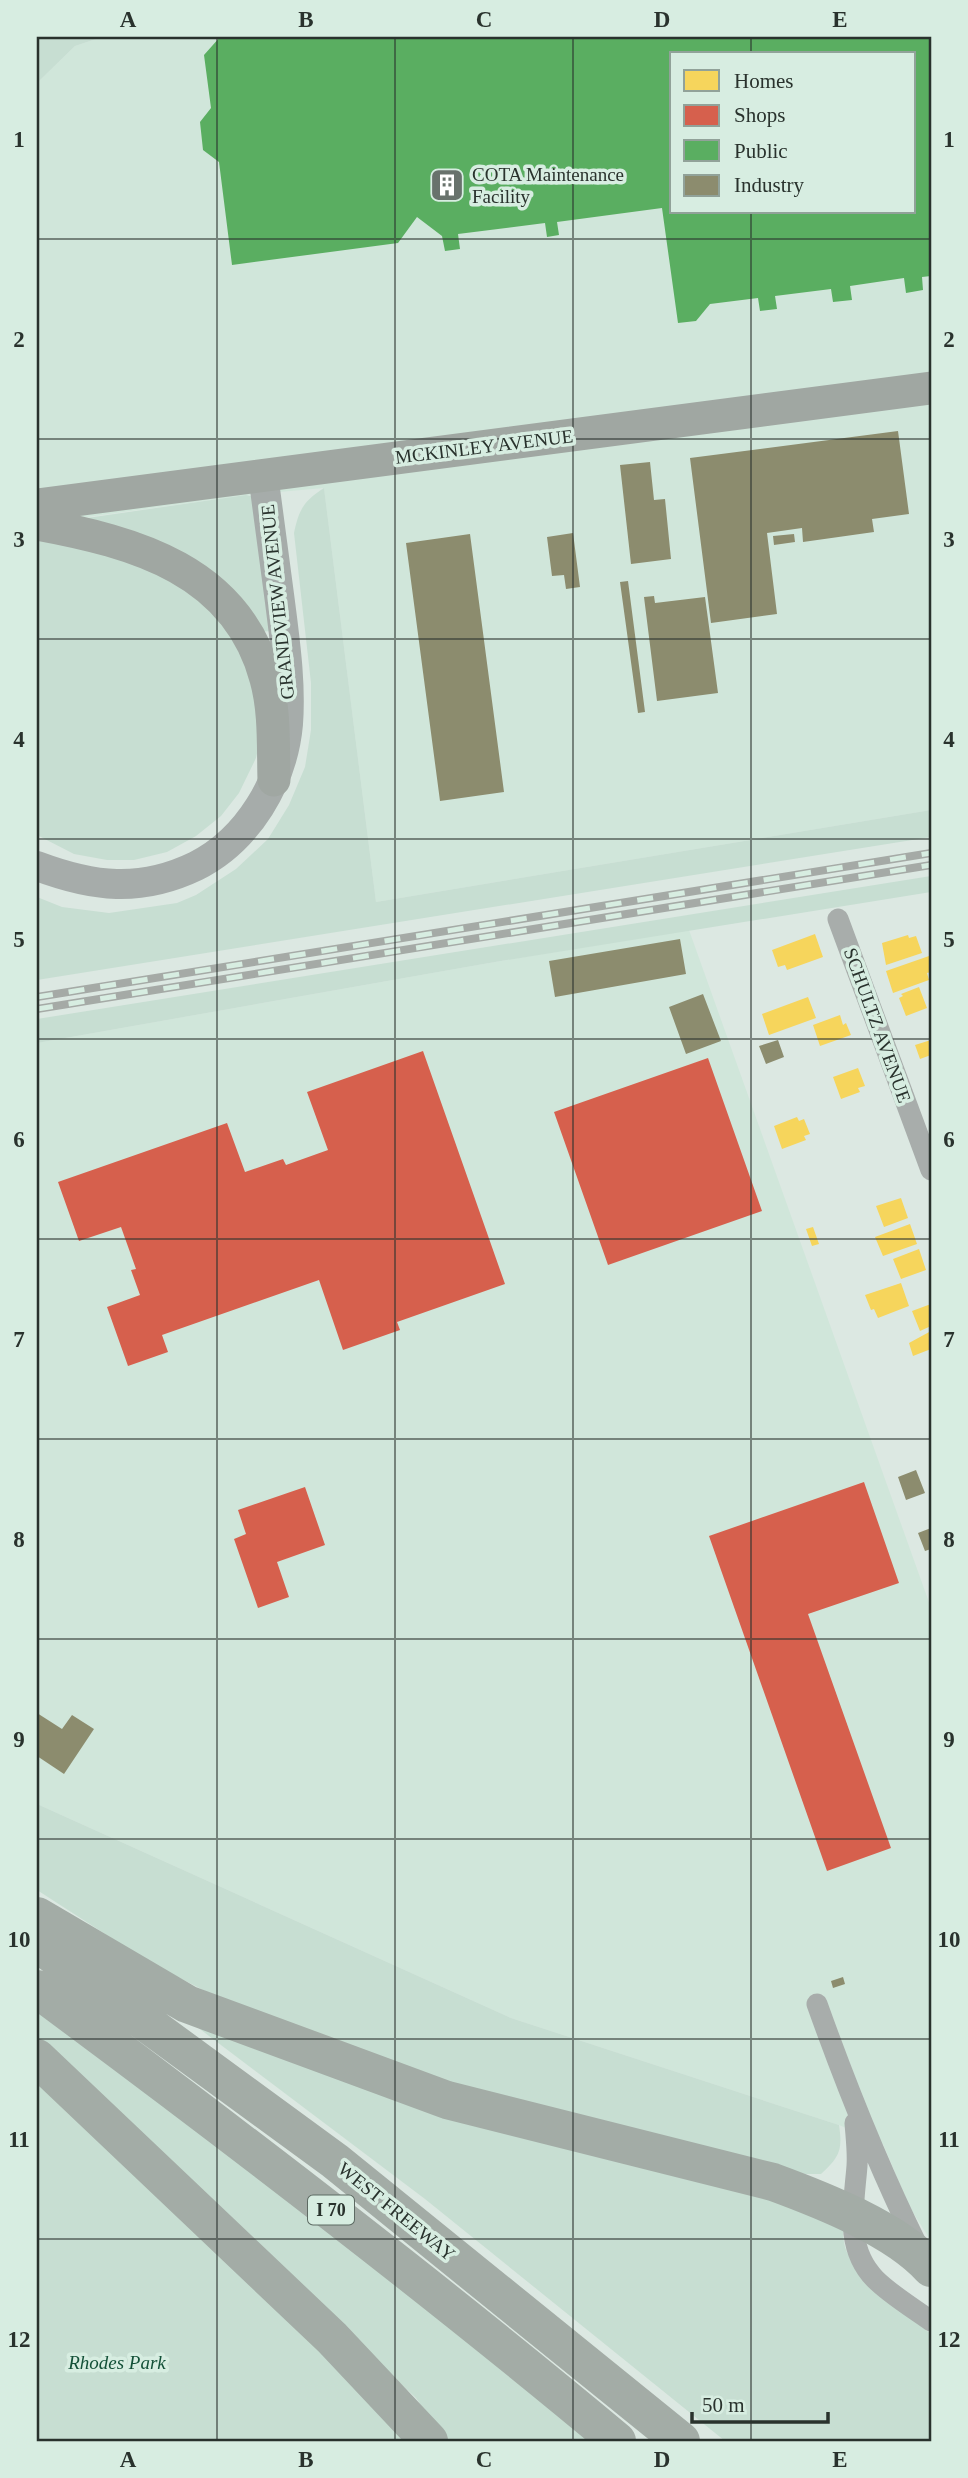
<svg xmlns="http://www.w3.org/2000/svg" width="968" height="2478" viewBox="0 0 968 2478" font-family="Georgia,serif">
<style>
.built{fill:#d0e6da;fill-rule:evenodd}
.green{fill:#c7ded2}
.homes{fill:#f6d55c}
.shops{fill:#d6604d}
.public{fill:#5aae61;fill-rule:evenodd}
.industry{fill:#8c8c6e}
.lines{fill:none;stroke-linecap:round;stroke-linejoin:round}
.street{stroke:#a8adab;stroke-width:21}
.secondary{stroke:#a6acaa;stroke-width:30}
.primary{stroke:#a0a7a2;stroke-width:33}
.highway{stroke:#a3aca6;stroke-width:38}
.rail-casing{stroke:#a5aaa6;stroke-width:8}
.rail{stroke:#d7ede1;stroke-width:5;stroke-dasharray:16;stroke-linecap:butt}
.grid{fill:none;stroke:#29322d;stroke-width:2;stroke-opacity:0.55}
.labels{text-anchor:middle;stroke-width:7;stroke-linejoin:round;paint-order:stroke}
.shield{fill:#d7ede1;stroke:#5d6a63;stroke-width:2}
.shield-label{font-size:18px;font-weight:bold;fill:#29322d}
.poi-label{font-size:19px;fill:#29322d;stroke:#d7ede1;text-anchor:start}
.street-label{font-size:19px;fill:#29322d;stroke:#d7ede1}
.park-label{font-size:19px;font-style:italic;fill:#135138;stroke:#d7ede1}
.neatline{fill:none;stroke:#29322d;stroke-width:2.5}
.grid-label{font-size:23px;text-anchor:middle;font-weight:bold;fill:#29322d}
</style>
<rect width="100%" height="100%" fill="#dce8e2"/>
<path class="built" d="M102,37H931V810L376,902L324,488L246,495L80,518L37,503V83L75,46ZM672,54H914V212H672Z
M689,930L931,1608V2241L909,2206L883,2144L839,2125L511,2018L37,1804V1043L495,962Z"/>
<path class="green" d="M37,37H102L75,46L37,83Z
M324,488L376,902L931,810V837L37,980V897L62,907L109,913L177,903L196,895L236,869L268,839L289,805L305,767L311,730V683L294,533C299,509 304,501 324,488Z
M246,495L255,497L273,631L256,632L80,519Z
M37,533L146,560L241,632L263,728L256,758L239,793L221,816L196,836L167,852L134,860H107L74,854L37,835Z
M931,876V892L495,962L37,1043V1019Z
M37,1804L511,2018L839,2125C843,2151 839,2157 821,2174H805L381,2065L236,2007L147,1961L37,1890Z
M168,2005L788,2198L843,2224C843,2231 843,2240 845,2247C854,2276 907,2315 931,2334V2441H725L425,2199Z
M37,2010L250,2165L590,2441H446L416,2398L37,2040Z
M37,2075L353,2378L404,2441H37Z"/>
<path class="homes" d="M815,934L823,957L787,970L785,965L778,967L772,950Z
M908,935L909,938L916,936L922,953L886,965L882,943Z
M929,956L931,972L927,973L929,980L893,993L886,971Z
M919,987L927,1008L906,1016L899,998L903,996L901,994Z
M808,997L816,1018L769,1035L762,1014Z
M840,1015L843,1025L846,1023L851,1035L820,1046L813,1025Z
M931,1040V1055L920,1059L915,1045Z
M858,1068L865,1086L858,1088L860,1092L841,1099L833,1077Z
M797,1117L799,1121L804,1119L810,1134L804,1136L806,1140L782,1149L774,1126Z
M901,1198L908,1218L884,1227L876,1206Z
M910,1224L917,1244L883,1256L875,1237Z
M813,1227L819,1244L812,1246L806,1229Z
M919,1249L926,1270L901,1279L893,1259Z
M901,1283L909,1306L878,1318L874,1309L871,1310L865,1295Z
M931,1304V1326L920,1331L912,1311Z
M931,1331V1349L913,1356L909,1343Z"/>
<path class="shops" d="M423,1051L505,1284L397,1322L400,1330L343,1350L319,1280L162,1335L168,1352L128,1366L107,1307L140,1295L131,1270L136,1269L121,1227L79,1241L58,1182L227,1123L245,1172L283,1159L286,1165L328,1150L307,1092Z
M708,1058L762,1211L608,1265L554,1112Z
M864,1482L899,1583L808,1614L891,1848L827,1871L709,1536Z
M305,1487L325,1545L277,1562L289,1597L258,1608L234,1539L246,1534L238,1510Z"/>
<path class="public" d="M220,37H931V276L922,277L923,290L906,293L904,278L850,286L852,300L833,302L831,289L775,296L777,309L760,311L758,298L710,304L696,321L678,323L662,208L557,222L559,235L547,237L545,223L458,234L460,249L445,251L442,236L417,217L398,243L232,265L219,162L203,150L200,122L211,108L204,55ZM672,54H914V212H672Z"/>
<path class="industry" d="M898,431L909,514L872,519L874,532L803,542L802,528L767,533L777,614L711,623L690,458Z
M650,462L654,500L665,499L671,559L631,564L620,465Z
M573,533L580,587L566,589L564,575L552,576L547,537Z
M470,534L504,792L440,801L406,543Z
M794,534L795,542L774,545L773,536Z
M628,581L645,712L638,713L620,582Z
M654,596L655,603L705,597L718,693L657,701L644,597Z
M680,939L686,974L555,997L549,961Z
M703,994L721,1041L686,1054L669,1007Z
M778,1040L784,1057L766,1064L759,1046Z
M916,1470L925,1493L906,1500L898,1477Z
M931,1528V1549L925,1551L918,1533Z
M37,1713L62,1729L72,1715L94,1729L64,1774L37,1756Z
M843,1977L845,1984L833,1988L831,1981Z"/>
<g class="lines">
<path class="street" d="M838,919L931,1170
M817,2004C847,2088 878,2166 918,2247
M855,2123C856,2137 858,2152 857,2166C854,2205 844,2247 875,2279C891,2295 913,2308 931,2321"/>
<path class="secondary" d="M37,866C93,887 140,893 196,866C248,840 283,781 288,724C291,683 285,642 280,602C274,559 269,517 263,475"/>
<path class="primary" d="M37,505L931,388
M37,524C135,542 237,570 266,679C275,711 273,747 274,780"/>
<path class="highway" d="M37,1916L187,2004L447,2100L773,2182C822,2200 896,2229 931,2268
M37,1943L335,2161L681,2441
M37,1989C234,2135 429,2284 617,2441
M37,2058L332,2338L429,2441"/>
<g class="rail-casing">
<path id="rail" d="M37,997L931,853
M37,1009L931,865"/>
</g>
<use href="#rail" class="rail"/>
</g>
<path class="grid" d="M217,37V2441M395,37V2441M573,37V2441M751,37V54M751,212V2441M37,239H931M37,439H931M37,639H931M37,839H931M37,1039H931M37,1239H931M37,1439H931M37,1639H931M37,1839H931M37,2039H931M37,2239H931"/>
<defs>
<g id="building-square" transform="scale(1.75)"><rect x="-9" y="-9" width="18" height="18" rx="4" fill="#68726c" stroke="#d7ede1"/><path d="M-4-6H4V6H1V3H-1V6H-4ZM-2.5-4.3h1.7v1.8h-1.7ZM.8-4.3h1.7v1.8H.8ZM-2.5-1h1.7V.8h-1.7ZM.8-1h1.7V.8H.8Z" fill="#fff"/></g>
</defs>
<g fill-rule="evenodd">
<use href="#building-square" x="447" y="185"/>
</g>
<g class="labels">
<rect class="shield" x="308" y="2195.5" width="46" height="29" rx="5"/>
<g class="shield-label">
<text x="331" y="2216">I 70</text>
</g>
<g class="poi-label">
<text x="472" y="181">COTA Maintenance<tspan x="472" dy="22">Facility</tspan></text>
</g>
<g class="street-label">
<text transform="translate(484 446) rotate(-7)" y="7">MCKINLEY AVENUE</text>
<text transform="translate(277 602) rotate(-96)" y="7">GRANDVIEW AVENUE</text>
<text transform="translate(878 1025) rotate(70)" y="7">SCHULTZ AVENUE</text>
<text transform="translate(397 2211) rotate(39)" y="7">WEST FREEWAY</text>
</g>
<g class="park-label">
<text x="117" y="2369">Rhodes Park</text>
</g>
</g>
<rect width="968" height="2478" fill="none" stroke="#d7ede1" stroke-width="77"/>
<rect x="670" y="52" width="245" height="161" fill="#d7ede1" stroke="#91a299" stroke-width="2"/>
<rect x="684" y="70" width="35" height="21" fill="#f6d55c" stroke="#91a299" stroke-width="2"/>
<text x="734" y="88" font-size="21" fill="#29322d">Homes</text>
<rect x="684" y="105" width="35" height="21" fill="#d6604d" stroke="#91a299" stroke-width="2"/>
<text x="734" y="122" font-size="21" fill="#29322d">Shops</text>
<rect x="684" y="140" width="35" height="21" fill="#5aae61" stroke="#91a299" stroke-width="2"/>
<text x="734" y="158" font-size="21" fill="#29322d">Public</text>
<rect x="684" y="175" width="35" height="21" fill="#8c8c6e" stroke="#91a299" stroke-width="2"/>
<text x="734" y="192" font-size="21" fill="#29322d">Industry</text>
<path d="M692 2412v10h136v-10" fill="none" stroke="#29322d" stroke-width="3.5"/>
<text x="702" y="2412" font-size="21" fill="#29322d" stroke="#d7ede1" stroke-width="5" paint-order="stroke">50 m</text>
<rect x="38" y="38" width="892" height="2402" class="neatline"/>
<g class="grid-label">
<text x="128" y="27">A</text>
<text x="306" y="27">B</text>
<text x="484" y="27">C</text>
<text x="662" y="27">D</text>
<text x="840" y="27">E</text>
<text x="19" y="147">1</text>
<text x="949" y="147">1</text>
<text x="19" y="347">2</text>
<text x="949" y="347">2</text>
<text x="19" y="547">3</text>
<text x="949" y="547">3</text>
<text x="19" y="747">4</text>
<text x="949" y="747">4</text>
<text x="19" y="947">5</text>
<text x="949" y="947">5</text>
<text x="19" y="1147">6</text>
<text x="949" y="1147">6</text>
<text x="19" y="1347">7</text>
<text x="949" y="1347">7</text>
<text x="19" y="1547">8</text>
<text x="949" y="1547">8</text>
<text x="19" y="1747">9</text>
<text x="949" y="1747">9</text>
<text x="19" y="1947">10</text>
<text x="949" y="1947">10</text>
<text x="19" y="2147">11</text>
<text x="949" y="2147">11</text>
<text x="19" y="2347">12</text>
<text x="949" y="2347">12</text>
<text x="128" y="2467">A</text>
<text x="306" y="2467">B</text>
<text x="484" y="2467">C</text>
<text x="662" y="2467">D</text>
<text x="840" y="2467">E</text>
</g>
</svg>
